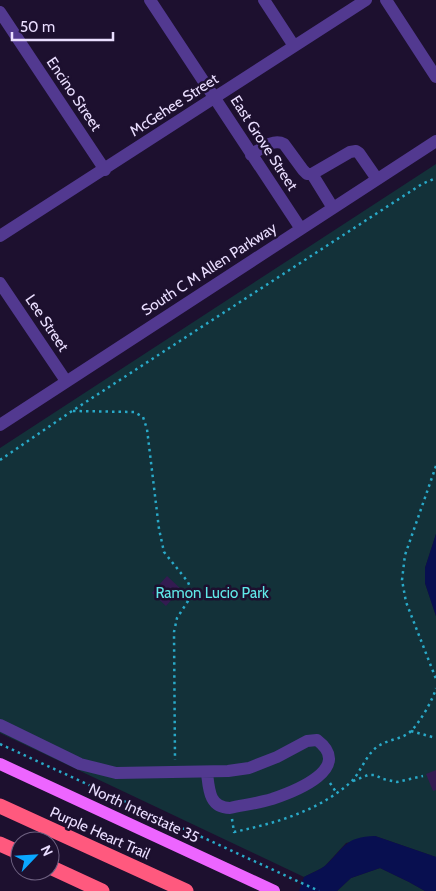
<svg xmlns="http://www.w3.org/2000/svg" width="436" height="891" viewBox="0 0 436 891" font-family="Cabin,sans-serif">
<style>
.green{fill:#133139}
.water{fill:#080f50}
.building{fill:#341b51}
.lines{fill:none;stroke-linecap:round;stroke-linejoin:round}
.path{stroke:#29a9c8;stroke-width:2.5;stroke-dasharray:2.5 4;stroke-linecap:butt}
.minor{stroke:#523990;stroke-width:12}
.major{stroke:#ed65ff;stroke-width:12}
.highway{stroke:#ff597e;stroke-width:15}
.labels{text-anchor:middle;stroke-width:5;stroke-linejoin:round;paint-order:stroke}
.street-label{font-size:15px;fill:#eadeff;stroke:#1d102f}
.park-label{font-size:15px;fill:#60e8e8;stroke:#1d102f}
</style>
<rect width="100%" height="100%" fill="#1d102f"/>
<path class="green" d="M436,164V534L425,568V583L436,616V857L375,836L346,843L324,867L304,877L0,733V448Z
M380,868L409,882L425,891H337L351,878Z"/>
<path class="water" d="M436,534V616L425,583V568Z
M375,836L436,857V891H425L409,882L380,868L351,878L337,891H299L304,877C311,873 320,870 326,865C345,847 345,837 375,836Z"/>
<path class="building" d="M167,576L181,589L166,606L152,593Z
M436,770V790L433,791L426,774Z"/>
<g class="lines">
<path class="path" d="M73,411L134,412L143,417L147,429L159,529L164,552L188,582L191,590L188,601L177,618L174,632L175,760
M0,460L72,411L422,184L436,178
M436,466L405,555L402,580L406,602L436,679
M411,731L436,738
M0,744L319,891
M353,781L368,775H375L383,779L397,782L423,776
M330,783L336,792
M232,819L234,832C276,823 319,811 352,781C362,770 367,752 380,745C390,739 403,739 411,731C420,722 433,700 436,688"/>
<path class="minor" d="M150,0L301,229
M264,0L294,46
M386,0L436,77
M0,12L105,170
M251,155C261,149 273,138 284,144L303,170L307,174H312L350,152L356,151L359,153L377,179
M312,174L333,208
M0,236L366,0
M0,283L66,381
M0,425L436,141
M0,725L80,764L116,773L228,771L249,768L277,757L307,741L317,740C354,768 296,791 272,799C259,803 244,805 230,808C209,808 209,789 207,773"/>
<path class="major" d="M0,764L274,891"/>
<path class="highway" d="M0,806L186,891
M0,844L20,853
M50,867L102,891"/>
</g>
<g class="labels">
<g class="street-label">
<text transform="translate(74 94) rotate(56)" y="5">Encino Street</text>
<text transform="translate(174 105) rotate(-33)" y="5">McGehee Street</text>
<text transform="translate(264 143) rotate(57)" y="5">East Grove Street</text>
<text transform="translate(209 269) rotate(-33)" y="5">South C M Allen Parkway</text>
<text transform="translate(47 323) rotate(56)" y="5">Lee Street</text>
<text transform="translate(144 813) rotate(25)" y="5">North Interstate 35</text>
<text transform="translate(100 833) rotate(24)" y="5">Purple Heart Trail</text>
</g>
<g class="park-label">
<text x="212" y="598">Ramon Lucio Park</text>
</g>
</g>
<g transform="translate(35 856) rotate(65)"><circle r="24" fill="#1d102f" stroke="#6f6282"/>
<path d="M0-4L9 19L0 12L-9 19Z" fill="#0aa8ff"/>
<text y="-8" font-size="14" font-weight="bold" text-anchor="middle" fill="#eadeff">N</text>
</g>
<path d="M12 32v8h101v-8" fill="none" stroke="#eadeff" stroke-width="2.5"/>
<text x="20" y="32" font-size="15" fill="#eadeff" stroke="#1d102f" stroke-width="4" paint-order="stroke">50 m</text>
</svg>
